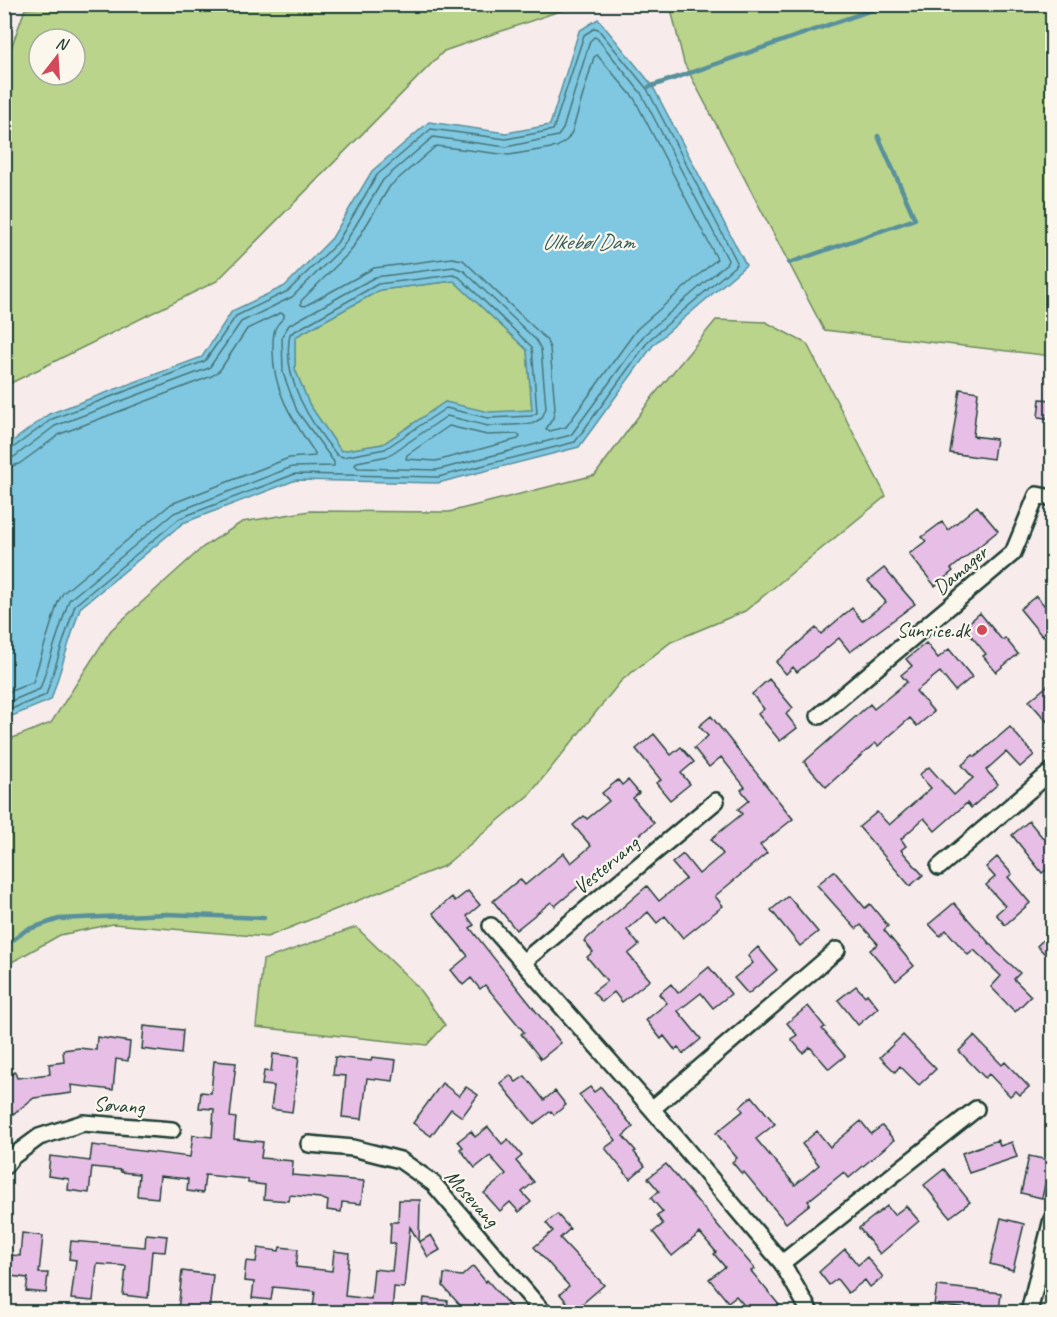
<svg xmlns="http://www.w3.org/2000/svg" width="1057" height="1317" viewBox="0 0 1057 1317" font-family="Caveat,sans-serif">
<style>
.green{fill:#bad48b;stroke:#6c8860;stroke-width:1.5;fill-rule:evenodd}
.water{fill:#80c8e1;stroke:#59909c;stroke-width:1.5;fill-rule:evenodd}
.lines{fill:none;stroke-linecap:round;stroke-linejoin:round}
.shore{stroke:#467579;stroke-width:1.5}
.stream{stroke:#59909c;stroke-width:4.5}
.building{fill:#e6bee6;stroke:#1f3d34;stroke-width:1.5}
.minor-casing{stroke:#1f3d34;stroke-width:20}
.minor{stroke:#fbf7ec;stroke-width:15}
.poi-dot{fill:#d1495b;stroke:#fbf7ec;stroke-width:2}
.labels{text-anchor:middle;stroke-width:4.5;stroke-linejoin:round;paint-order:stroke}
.street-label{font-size:21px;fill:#1f3d34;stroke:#fbf7ec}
.poi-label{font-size:21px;fill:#1f3d34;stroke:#fbf7ec;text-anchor:end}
.water-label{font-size:22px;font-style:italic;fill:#37605f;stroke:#fbf7ec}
</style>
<rect width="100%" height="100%" fill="#f7eceb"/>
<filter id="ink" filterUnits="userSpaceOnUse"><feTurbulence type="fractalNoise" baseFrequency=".0167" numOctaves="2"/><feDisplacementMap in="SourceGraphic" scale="12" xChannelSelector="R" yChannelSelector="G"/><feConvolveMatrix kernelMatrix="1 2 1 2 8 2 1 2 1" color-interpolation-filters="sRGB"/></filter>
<g filter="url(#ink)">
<path class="green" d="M77,5V4L577,5L444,51L217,281L5,386L4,68L25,9ZM39,39H75V75H39Z
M670,5H1052V356L824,330L684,63Z
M454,281L527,350L532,410L489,413L445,402L383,444L341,451L309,404L295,369V337L380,290Z
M716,320L766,322L807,344L886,496L745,611L671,642L621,681L530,794L444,866L267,937L113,924L60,935L5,966V741L51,723L111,630L203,547L242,522L310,511L449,512L595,475L654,395Z
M356,927L416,985L445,1025L427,1045L256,1027L263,960Z"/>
<path class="water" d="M598,19L652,85L746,265L654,344L579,447L438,483L296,480L183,523L80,608L51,700L5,719V447L49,414L202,357L232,311L285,286L332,238L372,171L429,122L506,133L550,125L579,31ZM454,281L527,350L532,410L489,412L445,402L383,444L341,451L309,404L295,369V337L380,290Z"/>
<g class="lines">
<path class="shore" d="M597,55L634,98L717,259L637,329L566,427L550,431L546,429L553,418L555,408L550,348L546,339L463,260L452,258L374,268L305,306L301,305V301L350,252L390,186L436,146L509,155L557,147L567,140L572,132L594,57Z
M453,275L459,277L532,347L537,413L531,416L488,418L446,408L385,449L343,457L337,455C311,424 281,378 290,334L378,284Z
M449,426L487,435L518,434L520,437L518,439L436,461L406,459L407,455Z
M4,452L10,450L52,419L205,361L236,316L288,291L337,243L377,175L431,129L506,139L553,130L584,35L595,28L598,29L647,89L737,262L736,265L649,340L575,442L438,477L295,474L180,518L75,605L46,695L4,712
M4,459L14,457L55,426L209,368L241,322L292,297L342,248L383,180L433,137L506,147L558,136L563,129L590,41L594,37L597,38L641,93L728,260L727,263L644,335L571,435L437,470L358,468L355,465L357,462L388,456L447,416L488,426L532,424L542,418L546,408L541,349L536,340L464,271L454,267L375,277L289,325L282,336L283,373L297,411L334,462V466L292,467L174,513L69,600L40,689L4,704
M4,468L19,464L60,434L212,376L220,370L247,329L280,313L284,314V318C272,327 273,337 273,351C273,392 293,420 315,453V456L289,458L171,504L63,593L58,602L33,682L4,694"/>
<path class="stream" d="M649,87L889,4
M789,263L915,219L878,136
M4,947L26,930L59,919L167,914L264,918"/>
</g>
<path class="building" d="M960,389L978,392L973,436L996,439L993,459L950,453Z
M1040,399L1053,400V419L1038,417Z
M977,506L998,531L951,569L953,571L935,586L909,554L926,541L922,537L942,522L948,530Z
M884,568L915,604L850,652L839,638L797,672L793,667L786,674L776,662L816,628L821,634L852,608L862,621L886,602L868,581Z
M1036,596L1053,615V627L1042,636L1020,609Z
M980,613L1002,640L1005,638L1018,654L996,672L983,656L986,654L964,627Z
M926,643L938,658L949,649L972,677L955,691L940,672L916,691L934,712L917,726L910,718L878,746L875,743L826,787L804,762L870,704L874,709L907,682L901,675L912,666L906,659Z
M769,679L793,708L786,714L797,728L780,741L758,714L764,709L752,694Z
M1053,681V728L1029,701Z
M711,716L793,819L760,845L767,853L715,896L723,906L683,938L665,916L657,923L648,912L627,930L639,945L628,954L650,980L622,1002L614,992L602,1002L593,992L607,981L587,957L593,952L584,941L647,886L659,901L686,879L672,863L683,854L699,874L723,854L711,839L742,814L738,809L749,800L741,790L745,787L721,757L709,767L694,748L708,736L699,726Z
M1010,727L1034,755L1020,767L1006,752L986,770L998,784L971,808L967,803L935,831L924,818L901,839L906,846L901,850L923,875L910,886L859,827L877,812L889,825L931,788L919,775L929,767L954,795L973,778L962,765L973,755L975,757Z
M654,734L671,755L681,747L694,762L681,773L690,784L670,800L656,783L661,780L636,749Z
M618,780L622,785L628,780L639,793L633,798L654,823L555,906L551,902L516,930L493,901L520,879L525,885L564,853L571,863L591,846L573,825L584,816L587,819L609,801L602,793Z
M1029,821L1043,838L1053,830V865L1042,873L1012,835Z
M997,857L1012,874L1008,877L1030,903L1005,925L996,914L1005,906L986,885L995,877L986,867Z
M834,871L865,908L870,904L888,926L884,930L914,966L896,981L870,950L878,944L861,925L856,929L817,885Z
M468,891L480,905L467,916L474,925L470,928L561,1043L541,1059L521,1034L524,1032L485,985L480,989L471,978L463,985L451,970L468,956L433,913L452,897L455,901Z
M788,896L818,932L800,946L771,910Z
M954,903L997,952L1020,973L1014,979L1031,996L1015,1012L991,987L1001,976L974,950L968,955L946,930L940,936L929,924Z
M1053,930V962L1037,946Z
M758,947L777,970L748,994L734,978L753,963L748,956Z
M709,967L731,994L713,1008L701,993L678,1011L701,1039L683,1054L678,1047L675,1050L664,1036L661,1039L646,1020L667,1003L659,994L671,984L678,993Z
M856,986L865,996L867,994L878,1008L858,1025L838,1000Z
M808,1006L825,1027L822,1029L845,1056L829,1069L810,1047L803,1053L791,1039L797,1035L787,1023Z
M144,1026L183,1030L181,1054L142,1049Z
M903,1035L936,1069L919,1085L900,1066L895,1072L880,1057Z
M974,1036L1002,1065L1005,1062L1029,1087L1020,1095L1016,1091L1010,1096L989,1074L985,1078L959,1051Z
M97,1037L130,1042L128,1061L116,1059L113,1090L71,1085L72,1093L34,1098L4,1121V1080L15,1072L17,1078L50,1074L49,1064L64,1062L63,1050L79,1048L96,1050Z
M273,1054L299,1057L292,1112L271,1109L274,1086L262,1085L264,1071L271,1072Z
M335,1057L371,1061L372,1057L396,1060L393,1081L367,1078L362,1119L342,1117L346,1076L333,1075Z
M214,1061L236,1063L230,1117L236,1118L234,1139L263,1142L261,1158L293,1161L292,1175L364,1181L361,1204L342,1202L341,1212L327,1210L328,1201L320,1198L290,1195L289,1201L264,1199L265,1185L248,1183V1179L205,1175L203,1193L187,1191L188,1179L160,1176L158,1198L137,1196L139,1174L121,1172V1170L92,1167L89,1193L68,1190L69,1179L48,1176L50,1156L90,1161L92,1145L190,1157L193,1135L212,1137L214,1109L199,1108L201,1092L211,1093Z
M510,1075L516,1082L525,1076L544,1100L555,1091L566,1105L554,1115L551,1111L534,1124L500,1083Z
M442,1083L459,1096L466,1087L478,1095L462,1117L451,1109L431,1136L413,1123Z
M590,1087L594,1092L601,1087L633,1127L623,1136L636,1151L634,1152L645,1166L630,1179L605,1148L616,1140L579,1095Z
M752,1096L775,1124L756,1139L795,1185L819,1165L802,1144L817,1131L830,1147L861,1121L871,1134L882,1126L894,1140L849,1178L844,1172L808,1201L810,1204L786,1223L744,1172L742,1174L732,1162L737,1158L716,1133L743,1111L740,1107Z
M488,1127L502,1144L508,1139L522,1156L516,1161L534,1182L522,1192L531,1202L519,1212L510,1202L500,1211L484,1193L506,1174L490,1156L475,1168L460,1149L463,1147L458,1141L471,1131L475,1137Z
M998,1140L1000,1146L1012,1142L1017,1157L969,1173L962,1153Z
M1029,1156L1053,1161V1176L1047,1175L1042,1198L1021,1193Z
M666,1164L755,1269L751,1271L785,1312H750L736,1296L728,1302L709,1279L725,1267L714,1254L716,1252L700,1233L672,1256L653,1232L663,1224L657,1216L663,1212L651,1198L659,1191L648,1178Z
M944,1169L970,1202L950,1217L924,1185Z
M399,1200H420L419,1242L410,1227L404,1288L394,1287L392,1312H354L313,1308L315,1291L273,1287L271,1300L252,1298L254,1282L244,1281L246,1261L256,1262L258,1248L279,1251L280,1247L298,1249L296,1267L332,1271L334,1251L349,1253L345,1296L371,1299L374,1269L392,1271L395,1243H390L391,1222H398Z
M887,1206L894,1215L906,1206L919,1221L880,1254L859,1228Z
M557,1214L570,1229L560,1238L604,1285L574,1311L560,1294L569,1286L534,1247L553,1231L546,1223Z
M1001,1218L1024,1224L1013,1270L990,1264Z
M22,1233L43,1236L39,1273H48L46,1293L26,1291L28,1278L10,1276L12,1255L20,1256Z
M146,1234L167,1236L165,1252L152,1251L148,1298L123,1295L126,1266L97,1264L93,1301L71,1299L76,1260L69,1259L71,1241L145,1247Z
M431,1235L440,1250L428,1257L419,1242Z
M845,1249L858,1265L867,1257L883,1277L870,1287L865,1280L848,1293L837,1279L829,1285L819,1272Z
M473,1266L486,1282L487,1280L515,1312H466L443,1286L444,1274L462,1276Z
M182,1271L213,1275L209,1312H178Z
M937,1286L1001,1293L999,1312H979L980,1310L934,1305Z
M424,1298L448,1301L447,1312H422Z"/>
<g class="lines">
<g class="minor-casing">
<path id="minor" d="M819,716L1013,553L1037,495L1052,498
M939,867L1052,771
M491,926L652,1109L782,1263L810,1312
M523,962L716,801
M652,1109L837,950
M309,1144L353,1148L400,1160L433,1183L543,1312
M4,1167L12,1157L39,1137L83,1123L172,1130
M782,1263L976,1109
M1029,1312L1052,1219"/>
</g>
<use href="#minor" class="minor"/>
</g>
</g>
<circle class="poi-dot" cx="982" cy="630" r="6"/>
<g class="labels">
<g class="street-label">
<text transform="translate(960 570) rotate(-40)" y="7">Damager</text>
<text transform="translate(606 865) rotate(-40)" y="7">Vestervang</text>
<text transform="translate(119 1105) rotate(4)" y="7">Søvang</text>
<text transform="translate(472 1198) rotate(48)" y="7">Mosevang</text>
</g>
<g class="poi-label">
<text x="970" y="637">Sunrice.dk</text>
</g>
<g class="water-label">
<text x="588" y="249">Ulkebøl Dam</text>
</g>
</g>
<rect width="1057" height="1317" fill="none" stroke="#fbf7ec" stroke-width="24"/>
<rect x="12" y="12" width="1033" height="1293" fill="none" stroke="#1f3d34" stroke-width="2" filter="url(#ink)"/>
<g transform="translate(57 57) rotate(17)"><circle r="28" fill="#fbf7ec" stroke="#a3ada2" stroke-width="1.5"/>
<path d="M0-4.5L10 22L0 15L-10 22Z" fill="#d1495b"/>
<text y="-9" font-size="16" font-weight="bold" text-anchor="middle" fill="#1f3d34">N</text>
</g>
</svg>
